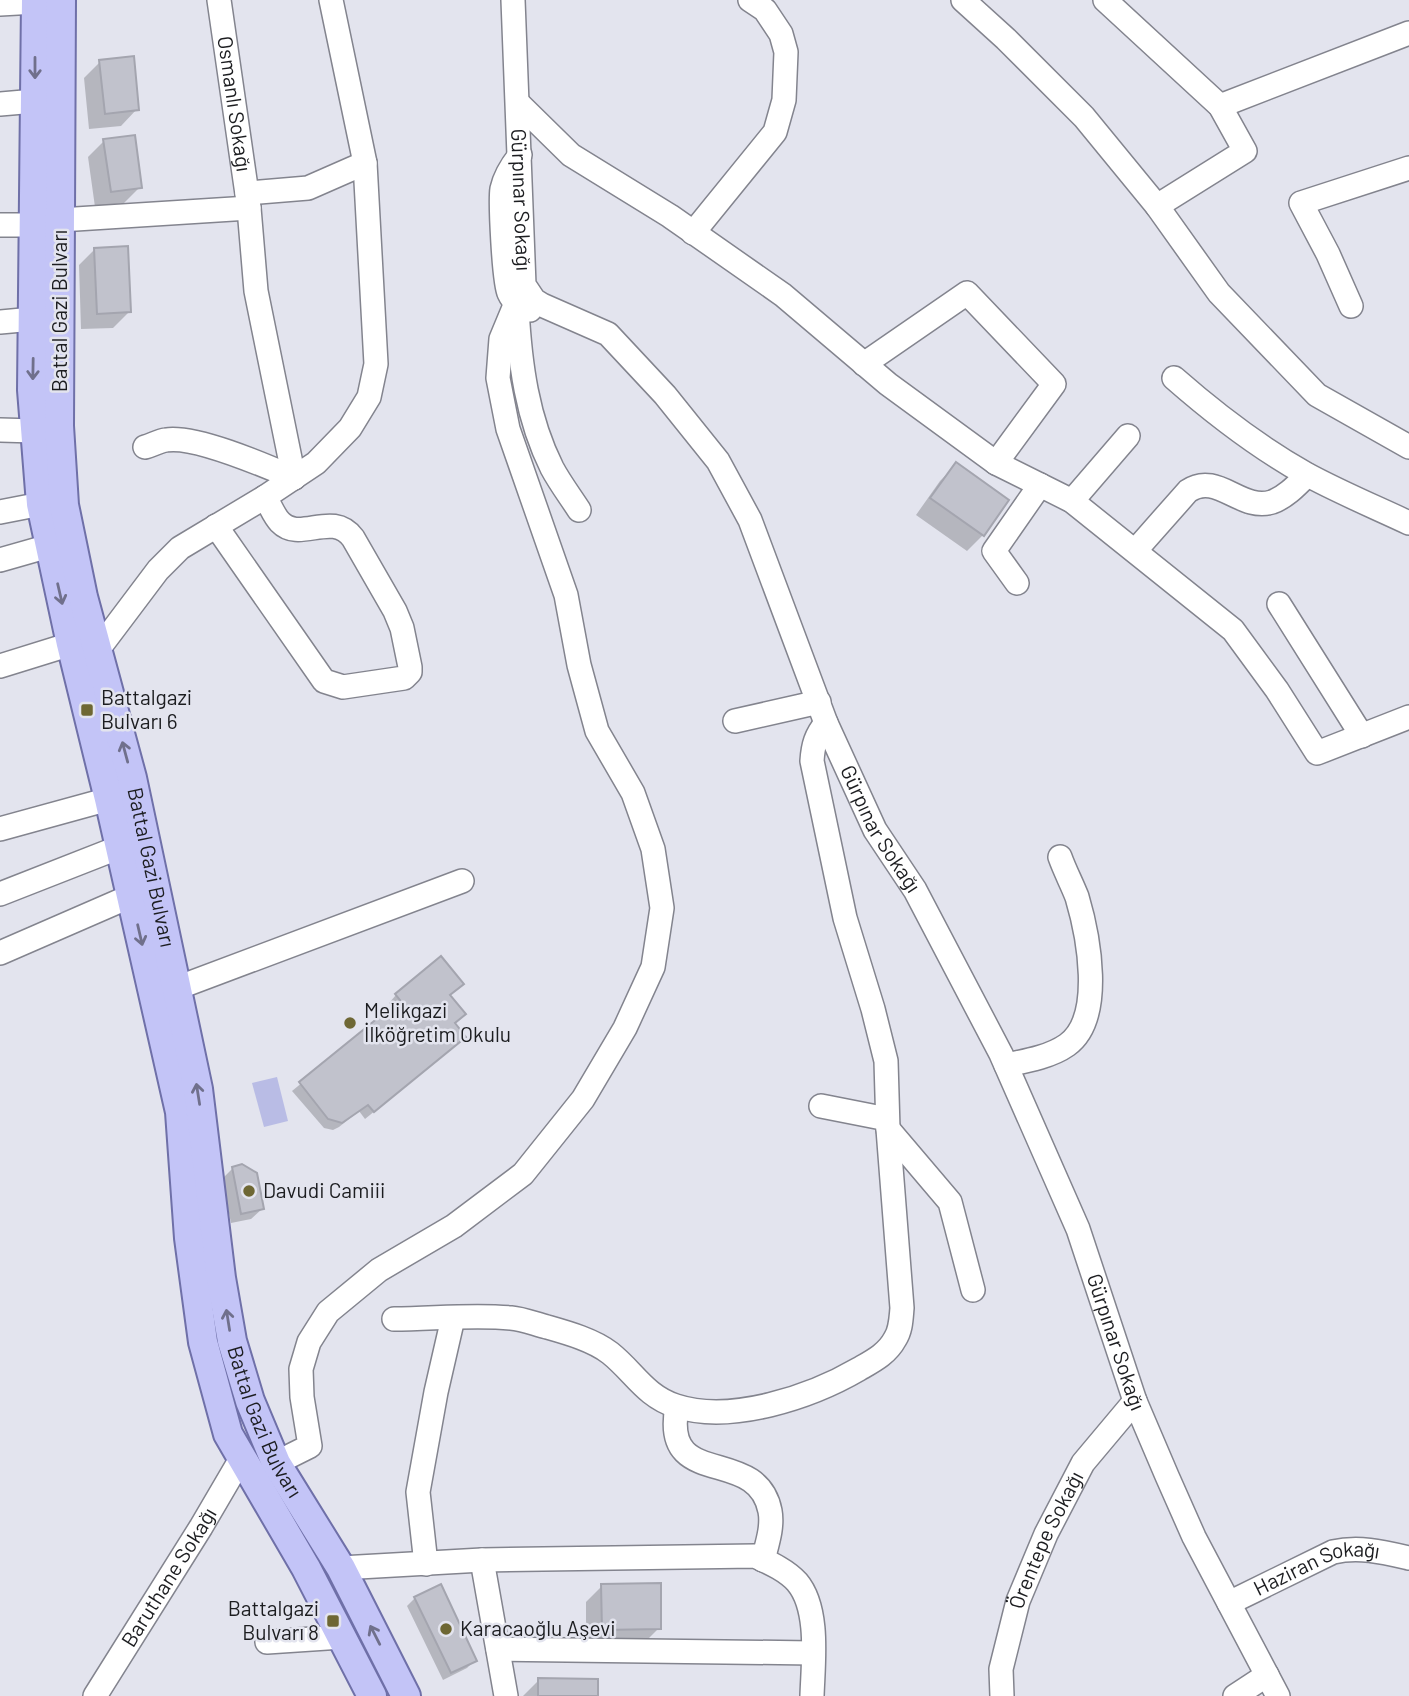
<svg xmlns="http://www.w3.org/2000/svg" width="1409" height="1696" viewBox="0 0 1409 1696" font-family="Barlow,sans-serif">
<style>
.green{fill:#b9bce5}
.shadow{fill:#0003}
.building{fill:#c1c2cc;stroke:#a4a5af;stroke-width:2}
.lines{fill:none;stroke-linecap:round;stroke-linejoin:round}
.minor-casing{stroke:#83848e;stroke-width:26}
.major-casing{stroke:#6f70a8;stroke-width:32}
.minor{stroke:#fff;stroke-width:23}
.major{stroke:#c3c4f7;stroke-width:28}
.oneway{stroke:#70708c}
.poi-dot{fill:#6e6734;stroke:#e3e4ee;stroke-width:2.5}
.labels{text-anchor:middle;stroke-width:5;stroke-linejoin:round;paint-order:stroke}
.street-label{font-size:21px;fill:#1c1d20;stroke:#e3e4ee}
.poi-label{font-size:21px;fill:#1c1d20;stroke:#e3e4ee;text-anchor:start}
</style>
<rect width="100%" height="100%" fill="#e3e4ee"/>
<path class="green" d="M277,1077L288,1121L264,1127L252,1083Z"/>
<path class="shadow" d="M100,62L137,109L121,126L89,129L84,78Z
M104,141L140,187L124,203L95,207L88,157Z
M95,249L129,312L113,328L81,329L79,265Z
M956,465L983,535L967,551L916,515L940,481Z
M396,995L449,996L456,1045L365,1119L359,1111L339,1127L333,1130L324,1128L292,1091L393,1008L389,1003Z
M233,1168L262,1209L251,1219L231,1223L222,1179Z
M602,1586L659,1628L643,1644L586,1645V1602Z
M415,1598L475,1660L467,1668L443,1680L407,1606Z
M539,1680L596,1696H523Z"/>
<path class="building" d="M134,56L139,110L105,114L99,60Z
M135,135L142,188L111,192L103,139Z
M128,246L131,312L97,314L94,248Z
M956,462L1009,500L984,536L930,498Z
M441,956L464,984L450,995L466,1014L455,1023L466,1037L374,1112L368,1105L342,1123L328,1119L299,1082L400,1000L395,994Z
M242,1164L257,1173L264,1209L241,1214L232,1167Z
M661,1583V1629L602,1630L601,1584Z
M441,1584L477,1661L451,1673L414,1597Z
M538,1678L598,1679V1696H538Z"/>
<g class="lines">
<g class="minor-casing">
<g id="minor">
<path id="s1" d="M219,0L249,208L256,291L294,478"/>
<path id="s2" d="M513,0L524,285L534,300L542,305L608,334L665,395L718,461L750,520L826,723L875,830L915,890L1001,1054L1078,1229L1135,1401L1167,1476L1194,1537L1278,1696"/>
<path d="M963,0L1006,39L1084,117L1157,206L1219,293L1317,395L1409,447"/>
<path d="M1105,0L1220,106L1245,151L1157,206"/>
<path d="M0,4L36,2"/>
<path d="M518,103L571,155L670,216L783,295L888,384L996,463L1072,501L1233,630L1277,690L1317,753L1409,717"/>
<path d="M0,104L35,101"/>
<path d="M1220,106L1409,33"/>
<path d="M520,155C512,165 505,175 502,189C500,201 504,283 509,293C513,302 520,307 530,310"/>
<path d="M247,193L308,188L365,163"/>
<path d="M60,220L249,208"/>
<path d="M0,225H34"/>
<path d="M693,233L775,132L784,100L786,52L781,34L765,10L750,0"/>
<path d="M1351,306L1328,254L1301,203L1409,168"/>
<path d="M517,309C520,364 527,418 552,468C560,483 570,496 579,510"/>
<path d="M0,322L33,319"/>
<path d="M864,364L967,293L1054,384L996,463"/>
<path d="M1174,378C1215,414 1258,447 1306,474C1339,492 1375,507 1409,523"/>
<path d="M0,430L35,431"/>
<path d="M145,447C152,445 159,441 166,440C195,435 266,466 294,478"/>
<path d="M1072,501L1128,436"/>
<path d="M0,512L41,504"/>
<path d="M216,526L324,681L343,687L404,678L410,672V667L402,628L395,611L353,538C332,510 300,543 280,522C274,516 270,505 265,497"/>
<path d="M1135,551L1188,491C1217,471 1241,512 1272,502C1286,497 1297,485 1307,475"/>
<path d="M0,560L49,546"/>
<path d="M1017,583L994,551L1040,485"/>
<path d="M1279,604L1362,736"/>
<path d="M97,651L158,570L180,548L265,497L316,463L350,428L369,397L376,364L365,163L331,0"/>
<path d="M0,666L71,644"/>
<path d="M735,721L819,702"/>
<path d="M0,829L109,799"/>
<path d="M0,894L120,847"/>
<path d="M0,953L131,896"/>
<path d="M177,988L462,881"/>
<path d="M1006,1065C1026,1061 1050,1057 1067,1045C1105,1018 1088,934 1077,897C1072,884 1065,871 1060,857"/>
<path d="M821,1106L887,1119"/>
<path d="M888,1129L950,1202L973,1290"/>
<path d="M394,1319C432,1319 473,1314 511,1318C523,1319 535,1324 547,1327C568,1333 593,1340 610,1353C634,1372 645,1396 676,1406C731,1424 811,1397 859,1369C873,1361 887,1354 895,1339C901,1330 901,1319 902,1308L888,1129L886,1061L873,1009L845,918L812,761C813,745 816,735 826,723"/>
<path d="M677,1407C661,1492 757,1444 770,1511C773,1527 767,1544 763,1560"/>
<path d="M276,1463L310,1446L302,1397L301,1369L309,1342L328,1312L379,1270L454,1226L523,1174L583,1099L625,1028L653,967L662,908L653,849L633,793L597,731L579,665L566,595L508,429L498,378L501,339L516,303L528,293"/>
<path d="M482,1560L506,1696"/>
<path d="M426,1564L418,1492L436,1392L453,1318"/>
<path d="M341,1568L482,1560L755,1556C770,1563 786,1570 797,1582C820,1609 813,1663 812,1696"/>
<path id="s3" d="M1229,1603L1333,1552C1359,1546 1383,1552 1409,1558"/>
<path d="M267,1642L342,1637"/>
<path d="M498,1649L813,1653"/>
<path id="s4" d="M95,1696L201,1527L242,1457"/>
<path id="s5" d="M1002,1696L1001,1669L1018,1601L1046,1534L1083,1463L1135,1401"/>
<path d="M1235,1696L1267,1675"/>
</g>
</g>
<g class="major-casing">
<g id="major">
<path d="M36,0L32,390L41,504L71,644L109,799L180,1112L189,1238L203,1342L228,1434L306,1568L372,1696"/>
<path id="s6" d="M61,0L59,426L64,505L83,597L132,778L198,1089L221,1278L232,1341L250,1401L276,1463L341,1568L406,1696"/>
</g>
</g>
<use href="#minor" class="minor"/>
<use href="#major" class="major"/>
</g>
<defs><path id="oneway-shaft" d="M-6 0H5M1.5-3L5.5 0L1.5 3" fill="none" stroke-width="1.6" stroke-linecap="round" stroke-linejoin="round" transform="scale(1.75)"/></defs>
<g class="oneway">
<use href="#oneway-shaft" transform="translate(35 68) rotate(90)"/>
<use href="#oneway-shaft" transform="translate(33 369) rotate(91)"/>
<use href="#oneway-shaft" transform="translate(60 594) rotate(77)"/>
<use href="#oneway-shaft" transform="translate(125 752) rotate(-105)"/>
<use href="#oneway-shaft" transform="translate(140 935) rotate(77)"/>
<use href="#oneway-shaft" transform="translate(198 1094) rotate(-99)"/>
<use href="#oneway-shaft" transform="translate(228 1320) rotate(-99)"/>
<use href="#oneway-shaft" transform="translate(375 1635) rotate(-117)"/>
</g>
<g class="poi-dot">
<rect x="80" y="703" width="14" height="14" rx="3.5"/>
<circle cx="350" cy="1023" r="7"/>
<circle cx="249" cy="1191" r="7"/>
<rect x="326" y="1614" width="14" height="14" rx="3.5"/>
<circle cx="446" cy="1629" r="7"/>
</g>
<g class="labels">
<g class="street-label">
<text dy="7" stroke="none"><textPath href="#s1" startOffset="105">Osmanlı Sokağı</textPath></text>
<text dy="7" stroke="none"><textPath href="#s2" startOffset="200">Gürpınar Sokağı</textPath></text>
<text transform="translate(60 311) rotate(-90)" y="7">Battal Gazi Bulvarı</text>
<text dy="7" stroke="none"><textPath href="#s2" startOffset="956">Gürpınar Sokağı</textPath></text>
<text dy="7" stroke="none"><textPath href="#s6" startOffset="878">Battal Gazi Bulvarı</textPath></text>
<text dy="7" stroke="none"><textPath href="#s2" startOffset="1522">Gürpınar Sokağı</textPath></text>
<text dy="7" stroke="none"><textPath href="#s6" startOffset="1446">Battal Gazi Bulvarı</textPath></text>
<text dy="7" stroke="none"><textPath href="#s5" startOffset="164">Örentepe Sokağı</textPath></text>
<text dy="7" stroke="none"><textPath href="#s3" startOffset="96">Haziran Sokağı</textPath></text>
<text dy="7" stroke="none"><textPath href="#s4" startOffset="140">Baruthane Sokağı</textPath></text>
</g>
<g class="poi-label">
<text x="101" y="705">Battalgazi<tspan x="101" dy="24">Bulvarı 6</tspan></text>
<text x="364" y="1018">Melikgazi<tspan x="364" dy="24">İlköğretim Okulu</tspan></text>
<text x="263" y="1198">Davudi Camiii</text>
<text x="319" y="1616" text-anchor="end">Battalgazi<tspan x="319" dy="24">Bulvarı 8</tspan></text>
<text x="460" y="1636">Karacaoğlu Aşevi</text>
</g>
</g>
</svg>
